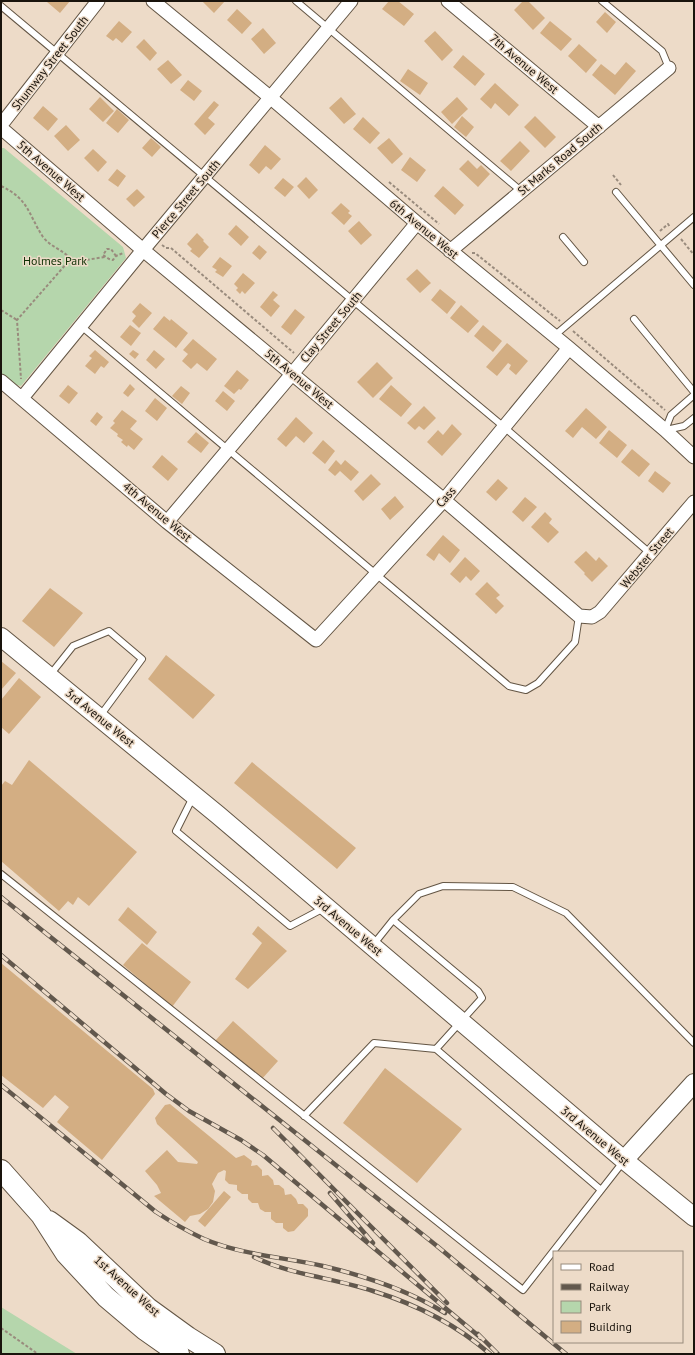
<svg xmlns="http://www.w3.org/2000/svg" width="695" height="1355" viewBox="0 0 695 1355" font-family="'PT Sans',sans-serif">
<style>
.green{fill:#b5d6ac}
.building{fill:#d3ae83}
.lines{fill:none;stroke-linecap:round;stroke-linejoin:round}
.lane-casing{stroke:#635544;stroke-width:8}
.street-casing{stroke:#635544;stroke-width:15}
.secondary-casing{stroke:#635544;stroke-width:20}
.primary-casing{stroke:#635544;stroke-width:22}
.path{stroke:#998b7d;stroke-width:2;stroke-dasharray:3 2;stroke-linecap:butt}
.lane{stroke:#fff;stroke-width:6}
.street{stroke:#fff;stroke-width:13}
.secondary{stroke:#fff;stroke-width:18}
.primary{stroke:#fff;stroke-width:20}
.rail-casing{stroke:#62584d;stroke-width:4.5}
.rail{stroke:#eddbc8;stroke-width:3;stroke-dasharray:9;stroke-linecap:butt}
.labels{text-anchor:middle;stroke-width:3;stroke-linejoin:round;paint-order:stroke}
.street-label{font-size:12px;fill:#19130c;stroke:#eddbc8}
.park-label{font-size:12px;fill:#103205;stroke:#eddbc8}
</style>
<rect width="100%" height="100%" fill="#eddbc8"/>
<path class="green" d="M1,148H4L123,247L126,258L21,386L13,384L1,374Z
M1,1307L77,1354H1Z"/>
<path class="building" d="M48,1H70L60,13L47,2Z
M202,1H225L214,13Z
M389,1H398L414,14L404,26L382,9Z
M523,1H528L545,18L533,30L514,10Z
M237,9L252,23L242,34L227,20Z
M605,12L616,22L607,33L596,22Z
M119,21L132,32L122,43L116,38L113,41L106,36Z
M550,21L572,39L561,51L540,33Z
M263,28L276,43L264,54L251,39Z
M435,31L453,50L442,61L424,41Z
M144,39L157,53L150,61L136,47Z
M579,44L597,60L586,73L568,56Z
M463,55L485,74L475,86L453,67Z
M168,60L182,75L171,84L157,69Z
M626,62L636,71L615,95L592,75L601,64L615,75Z
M408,69L428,83L420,95L400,81Z
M188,80L202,91L194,101L180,90Z
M495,83L519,105L509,116L495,103L491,109L480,99Z
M100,97L114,111L103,122L89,109Z
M341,97L356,114L344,124L329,108Z
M457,97L468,109L452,124L441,112Z
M214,101L219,105L208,118L215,124L205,135L194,124Z
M43,106L58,119L48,131L33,118Z
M117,109L129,120L118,133L106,123Z
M462,116L474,127L466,137L454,127Z
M535,116L556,137L545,148L524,127Z
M363,117L380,133L370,144L353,129Z
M66,125L80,140L68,151L54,136Z
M151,138L161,147L152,157L142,148Z
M389,138L403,154L392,164L377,148Z
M520,141L530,151L511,171L500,161Z
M265,145L281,159L271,170L266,166L259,174L249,165Z
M93,149L107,162L98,172L84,158Z
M410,157L426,170L417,182L401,170Z
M468,160L477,169L481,165L490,174L478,187L459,169Z
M117,169L126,176L118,187L108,180Z
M306,177L318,190L309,199L297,186Z
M283,178L294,187L285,197L274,188Z
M443,186L464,205L455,215L434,196Z
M137,189L145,197L134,207L126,199Z
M341,203L350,211L348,213L352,216L344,225L331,213Z
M359,221L372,235L361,245L348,231Z
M236,225L249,237L241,246L228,234Z
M197,233L204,240L203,241L209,247L199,258L190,251L192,249L187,244Z
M259,245L267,252L260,260L252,253Z
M220,257L232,266L223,277L215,272L217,270L212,267Z
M417,269L431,283L420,293L406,279Z
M243,273L255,283L245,294L242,291L240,294L236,290L238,288L234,284Z
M440,289L456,302L447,314L431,300Z
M273,291L278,295L273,300L280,306L271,317L260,307Z
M140,303L152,313L139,328L132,321L136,316L132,312Z
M461,305L479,321L468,333L450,318Z
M295,309L305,317L291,335L281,327Z
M164,316L170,321L171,319L188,333L176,348L153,329Z
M130,325L141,333L131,346L120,337Z
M483,325L502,341L493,352L474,336Z
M193,339L217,359L207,371L197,363L191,369L182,361L188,354L183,350Z
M507,343L528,361L516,375L509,369L511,365L508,363L497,376L486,367Z
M95,350L109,362L104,368L101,366L95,374L85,366L92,358L89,356Z
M133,350L139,354L135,359L129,354Z
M154,350L165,359L156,369L146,360Z
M377,362L393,378L373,398L357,382Z
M237,370L249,380L241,390L239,389L234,394L224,386Z
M130,384L135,389L128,397L123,393Z
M68,385L78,393L69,404L59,396Z
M391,385L412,404L401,417L379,399Z
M181,386L190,393L182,404L172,396Z
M223,391L235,401L227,411L215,401Z
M155,398L167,408L157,421L145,411Z
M424,406L436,418L424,430L419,426L415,430L407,423Z
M586,408L607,427L596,439L582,427L573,438L565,431Z
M122,410L137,421L130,429L143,439L134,450L128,445L127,447L121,442L123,440L117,436L118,434L110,428L115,423L113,421Z
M97,412L103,417L96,426L90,421Z
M296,417L313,433L304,443L296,436L286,447L277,439Z
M452,424L462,434L442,456L427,442L438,430L443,435Z
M609,430L627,445L617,458L599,443Z
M196,432L209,443L201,453L187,442Z
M323,440L335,451L325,464L312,453Z
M632,449L650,464L639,477L621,462Z
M162,455L178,469L168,481L152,467Z
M336,460L341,465L345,460L359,472L351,481L340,471L335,476L328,470Z
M655,471L671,483L663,493L648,481Z
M371,474L381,484L363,501L354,491Z
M498,479L508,488L496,501L486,492Z
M395,496L404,507L390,520L381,509Z
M525,497L537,507L523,522L512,512Z
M545,512L552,519L549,523L559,532L548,543L531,527Z
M443,535L460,550L450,563L439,553L434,561L426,555Z
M586,551L596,561L599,557L608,566L592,582L584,574L585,573L574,562Z
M465,557L480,571L471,581L466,576L460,583L450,574Z
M487,582L500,595L496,598L504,606L496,614L475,594Z
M50,588L83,613L54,647L22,621Z
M166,655L215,695L193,719L148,679Z
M1,661L16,673L1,690Z
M19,678L41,697L9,734L1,727V700Z
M29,760L137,852L89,906L78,897L73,905L68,901L59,911L1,861V786L5,781L12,785Z
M252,762L356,848L337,869L234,783Z
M128,907L157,932L147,945L118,920Z
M258,926L287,951L248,989L235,979L262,943L252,934Z
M142,943L191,982L172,1007L123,965Z
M1,963L153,1089L155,1094L102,1160L57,1122L69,1107L55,1095L43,1108L1,1075Z
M233,1021L278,1061L261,1080L215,1041Z
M385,1068L462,1129L417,1183L343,1123Z
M170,1104L236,1158L244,1155L252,1161L251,1166L257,1165L262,1170V1176L268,1175L273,1180L274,1185H279L284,1189L285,1195L291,1194L296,1199L298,1204H303L308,1209V1216L294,1231L288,1232L283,1228V1223H276L271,1219V1212H265L260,1209L258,1203H252L248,1199V1194H242L237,1190V1185L229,1184L225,1180L226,1171L224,1170L218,1173L212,1184L215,1191L213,1202L208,1209L200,1214L190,1216L185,1222L154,1196L161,1193L157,1185L145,1171L167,1150L178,1162L197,1164L198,1162L157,1124L155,1118L165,1105Z
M224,1191L231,1197L205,1227L198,1221Z"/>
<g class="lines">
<g class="lane-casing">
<path id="lane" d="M296,1L521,191
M602,1L662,51L669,68
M1,6L504,427L651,554
M616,192L694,285
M563,237L584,262
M634,319L694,392
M81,326L509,686L526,690L538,683L575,642L579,616
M554,336L694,217
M665,430L671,415L694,395
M666,430L684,426L694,418
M50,675L73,646L109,631L142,659L100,716
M193,797L176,831L290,926L324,908
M1,874L523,1290L623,1162
M393,920L419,894L443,886L513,887L566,913L694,1043
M373,945L393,920L478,991L482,998L436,1049L601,1190
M304,1116L374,1043L436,1049"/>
</g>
<g class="street-casing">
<path id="street" d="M153,1L271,98L417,223L569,348L665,430L694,457
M448,1L599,127
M1,125L98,1
M1,128L143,250L444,500L579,616L592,617L600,612L694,502
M450,251L669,68
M1,381L167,522L316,640L444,500L569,348
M22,398L143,250L351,1
M167,522L292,374L417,223"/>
</g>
<g class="secondary-casing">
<path id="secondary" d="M1,637L218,815L624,1160L694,1217
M624,1160L694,1083"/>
</g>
<g class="primary-casing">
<path id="primary" d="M1,1170L41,1215L66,1254L106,1297L145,1330L179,1354
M49,1221L78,1242L148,1308L188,1337L215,1354"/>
</g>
<path class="path" d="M613,175L621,185
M389,182L439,224
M1,186C29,199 28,214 43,237C50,246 60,249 68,256L67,263L17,320L21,379
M660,231L668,224L670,227
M681,239L694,255
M162,245L166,248H171L294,353
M472,253H475L560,321
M116,256L111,249H107L103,255L109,259L113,260L116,256L123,253
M67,263L105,257
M1,310L17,320
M573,331L665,410
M1,1328L38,1354"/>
<use href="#lane" class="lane"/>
<use href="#street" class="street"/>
<use href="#secondary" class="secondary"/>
<use href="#primary" class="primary"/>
<g class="rail-casing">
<path id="rail" d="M1,897L43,931L437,1246L566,1354
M1,955L166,1094L189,1111L241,1140L263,1155L481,1338
M1,1085L156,1212C171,1222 187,1231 204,1239C242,1255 283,1257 323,1266C365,1276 408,1290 445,1313
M273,1128L447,1303
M330,1193L373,1243
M254,1257C291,1275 334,1278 373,1291C415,1304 457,1325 490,1354
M478,1334L498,1354"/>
</g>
<use href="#rail" class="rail"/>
</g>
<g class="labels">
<g class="street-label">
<text transform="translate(50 63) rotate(-52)" y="4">Shumway Street South</text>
<text transform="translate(524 64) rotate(40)" y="4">7th Avenue West</text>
<text transform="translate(560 159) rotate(-40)" y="4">St Marks Road South</text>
<text transform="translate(51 171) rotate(41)" y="4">5th Avenue West</text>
<text transform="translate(186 199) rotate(-50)" y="4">Pierce Street South</text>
<text transform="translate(424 229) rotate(40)" y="4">6th Avenue West</text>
<text transform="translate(331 327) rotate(-50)" y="4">Clay Street South</text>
<text transform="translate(299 379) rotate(40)" y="4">5th Avenue West</text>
<text transform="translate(446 497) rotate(-49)" y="4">Cass</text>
<text transform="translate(157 512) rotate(40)" y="4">4th Avenue West</text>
<text transform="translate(647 558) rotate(-50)" y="4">Webster Street</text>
<text transform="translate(100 718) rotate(39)" y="4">3rd Avenue West</text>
<text transform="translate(348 926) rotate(40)" y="4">3rd Avenue West</text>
<text transform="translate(595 1136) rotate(40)" y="4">3rd Avenue West</text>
<text transform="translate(127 1286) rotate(42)" y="4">1st Avenue West</text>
</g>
<g class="park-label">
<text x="55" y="265">Holmes Park</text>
</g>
</g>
<rect width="695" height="1355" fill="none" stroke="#19130c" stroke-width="4"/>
<rect x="553" y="1251" width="130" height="92" fill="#eddbc8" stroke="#988b7d"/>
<rect x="561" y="1264" width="20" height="6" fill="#ffffff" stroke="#988b7d"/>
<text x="589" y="1271" font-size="12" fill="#19130c">Road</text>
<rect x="561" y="1284" width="20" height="6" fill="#62584d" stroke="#988b7d"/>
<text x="589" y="1291" font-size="12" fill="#19130c">Railway</text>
<rect x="561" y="1301" width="20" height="12" fill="#b5d6ac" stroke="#988b7d"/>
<text x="589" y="1311" font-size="12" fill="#19130c">Park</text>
<rect x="561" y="1321" width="20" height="12" fill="#d3ae83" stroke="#988b7d"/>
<text x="589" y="1331" font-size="12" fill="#19130c">Building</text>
</svg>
